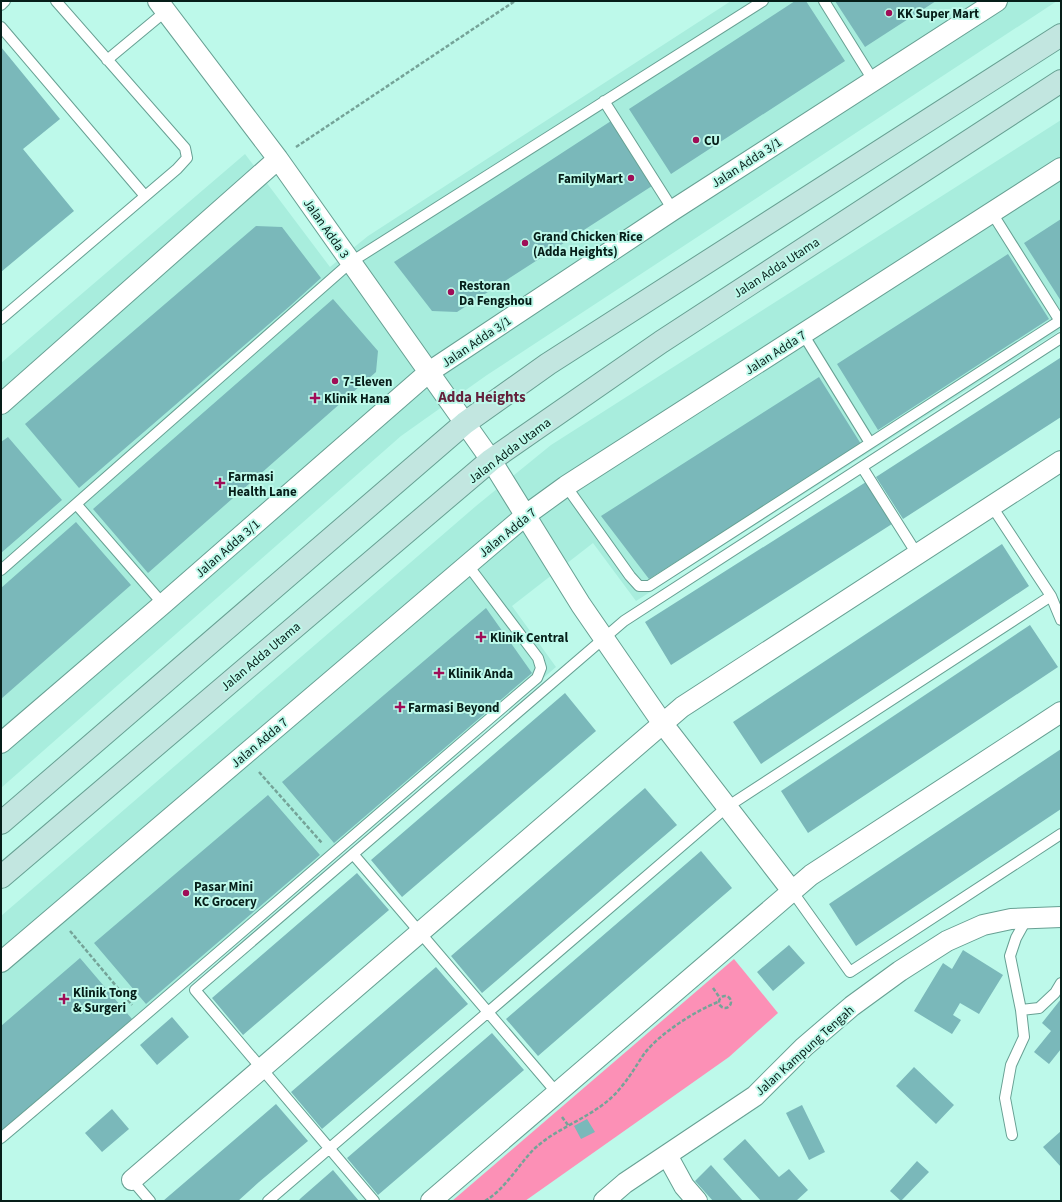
<svg xmlns="http://www.w3.org/2000/svg" width="1062" height="1202" viewBox="0 0 1062 1202" font-family="'Source Sans 3',sans-serif">
<style>
.built{fill:#a8eddd}
.green{fill:#fc90b6}
.building{fill:#7ab8ba}
.lines{fill:none;stroke-linecap:round;stroke-linejoin:round}
.lane-casing{stroke:#67a093;stroke-width:12}
.street-casing{stroke:#67a093;stroke-width:22}
.secondary-casing{stroke:#67a093;stroke-width:24}
.path{stroke:#75a398;stroke-width:2.5;stroke-dasharray:4 2;stroke-linecap:butt}
.lane{stroke:#fff;stroke-width:10}
.street{stroke:#fff;stroke-width:20}
.secondary{stroke:#c2e6e0;stroke-width:22}
.poi-dot{fill:#9f0d57;stroke:#bdf9ea;stroke-width:1.5}
.labels{text-anchor:middle;stroke-width:4;stroke-linejoin:round;paint-order:stroke}
.poi-label{font-size:13px;font-weight:bold;fill:#061e19;stroke:#bdf9ea;text-anchor:start}
.street-label{font-size:13px;fill:#061e19;stroke:#bdf9ea}
.quarter-label{font-size:15px;font-weight:bold;fill:#64223c;stroke:#bdf9ea}
</style>
<rect width="100%" height="100%" fill="#bdf9ea"/>
<path class="built" d="M731,1H1057L487,375L401,436L1,788V363L245,154L330,267L368,236Z
M1061,120V330L636,601L593,543L512,606L556,667L1,1146V916L476,506L551,445Z"/>
<path class="green" d="M734,959L778,1013L729,1057L525,1201H452Z"/>
<path class="building" d="M795,1H806L845,61L671,174L629,109Z
M835,1H936L865,47Z
M1,47L60,119L23,149L74,211L1,272Z
M611,121L652,186L457,312L432,311L394,262Z
M1061,219V301L1024,243Z
M256,226L282,227L321,278L290,306L79,488L25,424Z
M1008,254L1049,319L878,430L837,364Z
M333,299L378,351L376,372L148,573L93,509Z
M1060,358L1061,417L903,519L876,477Z
M819,377L861,444L649,579L601,516Z
M8,437L62,500L1,553V442Z
M866,482L892,524L671,665L645,622Z
M76,522L131,585L1,699V588Z
M1002,544L1029,586L761,764L733,722Z
M486,608L532,673L334,843L282,782Z
M1030,625L1058,667L808,833L781,791Z
M565,693L596,731L402,897L371,860Z
M1061,749V809L856,946L829,904Z
M645,788L677,825L482,993L451,956Z
M268,795L320,855L146,1004L94,943Z
M701,851L732,888L538,1056L506,1019Z
M357,873L389,910L243,1035L212,998Z
M789,945L805,963L773,991L757,972Z
M963,950L1003,975L979,1014L960,1003L953,1015L961,1020L952,1034L914,1011L943,963L952,969Z
M80,958L132,1019L1,1131V1026Z
M436,967L468,1004L322,1129L291,1092Z
M1061,999V1049L1049,1064L1034,1052L1051,1031L1042,1023Z
M172,1017L189,1037L157,1065L140,1045Z
M492,1033L524,1070L378,1195L347,1158Z
M914,1067L954,1105L936,1124L896,1086Z
M276,1104L308,1141L259,1182L238,1201H163Z
M802,1105L825,1152L809,1160L786,1113Z
M112,1109L129,1129L102,1152L85,1133Z
M587,1119L595,1132L581,1139L574,1126Z
M1061,1131V1167L1043,1147Z
M745,1139L779,1177L789,1169L808,1190L796,1201H761L723,1159Z
M917,1161L929,1172L901,1201L890,1191Z
M711,1165L743,1201H713L695,1181Z
M333,1170L359,1201H298L301,1198Z"/>
<g class="lines">
<g class="lane-casing">
<path id="lane" d="M824,1L873,80
M1,5L5,1
M1,27L145,196
M107,60L166,11
M604,101L673,210
M992,213L1060,321
M1,319L177,169L187,158L185,148L56,1
M803,334L870,443
M862,467L917,554
M566,486L630,576L639,586H649L1061,320
M77,505L163,604
M991,505L1051,596L1061,620
M1,570L351,262L763,1
M353,854L557,1093
M792,891L850,972L1061,834
M1021,1010L1039,1008L1055,993L1061,983
M1012,1135L1005,1098L1011,1065L1024,1037L1021,1010L1010,956L1016,938L1027,918
M1,1138C181,986 358,831 537,678L541,668L538,658L467,564
M132,1180L150,1201
M268,1201L727,807L1051,596
M374,1201L195,990L624,621L1061,338"/>
</g>
<g class="street-casing">
<path id="street" d="M158,1L278,159L491,460L581,605L663,724L792,891
M1,404L278,159
M1,743L163,604L429,372L673,210L997,1
M1,962L526,515L566,486L1061,168
M667,1155L684,1186L697,1201
M132,1180L682,707L1061,461
M431,1201L811,875L1061,712
M604,1201L625,1183L755,1096L804,1047L852,1006L900,971L947,941L983,925L1011,919L1061,917"/>
</g>
<g class="secondary-casing">
<path id="secondary" d="M1,823L465,423L548,364L1061,35
M1,877L491,460L661,342L1061,81"/>
</g>
<path class="path" d="M296,147L515,1
M259,772L322,843
M70,931L132,1005
M713,988L720,998
M719 1002a6 6 0 1 1 12 0a6 6 0 1 1-12 0Z
M562,1117L568,1125
M485,1201C505,1189 517,1167 533,1150C556,1128 588,1119 611,1098C625,1085 634,1069 644,1054C659,1034 695,1011 718,1002"/>
<use href="#lane" class="lane"/>
<use href="#street" class="street"/>
<use href="#secondary" class="secondary"/>
</g>
<g class="poi-dot">
<circle cx="889" cy="13" r="4"/>
<circle cx="696" cy="140" r="4"/>
<circle cx="631" cy="178" r="4"/>
<circle cx="525" cy="243" r="4"/>
<circle cx="451" cy="292" r="4"/>
<circle cx="335" cy="381" r="4"/>
<path d="M313 392h4v4h4v4h-4v4h-4v-4h-4v-4h4z"/>
<path d="M218 477h4v4h4v4h-4v4h-4v-4h-4v-4h4z"/>
<path d="M479 631h4v4h4v4h-4v4h-4v-4h-4v-4h4z"/>
<path d="M437 667h4v4h4v4h-4v4h-4v-4h-4v-4h4z"/>
<path d="M398 701h4v4h4v4h-4v4h-4v-4h-4v-4h4z"/>
<circle cx="186" cy="893" r="4"/>
<path d="M62 993h4v4h4v4h-4v4h-4v-4h-4v-4h4z"/>
</g>
<g class="labels">
<g class="poi-label">
<text x="897" y="18">KK Super Mart</text>
<text x="704" y="145">CU</text>
<text x="623" y="183" text-anchor="end">FamilyMart</text>
<text x="533" y="241">Grand Chicken Rice<tspan x="533" dy="15">(Adda Heights)</tspan></text>
<text x="459" y="290">Restoran<tspan x="459" dy="15">Da Fengshou</tspan></text>
<text x="343" y="386">7-Eleven</text>
<text x="324" y="403">Klinik Hana</text>
<text x="228" y="481">Farmasi<tspan x="228" dy="15">Health Lane</tspan></text>
<text x="490" y="642">Klinik Central</text>
<text x="448" y="678">Klinik Anda</text>
<text x="408" y="712">Farmasi Beyond</text>
<text x="194" y="891">Pasar Mini<tspan x="194" dy="15">KC Grocery</tspan></text>
<text x="73" y="997">Klinik Tong<tspan x="73" dy="15">&amp; Surgeri</tspan></text>
</g>
<g class="street-label">
<text transform="translate(746 162) rotate(-33)" y="5">Jalan Adda 3/1</text>
<text transform="translate(327 228) rotate(55)" y="5">Jalan Adda 3</text>
<text transform="translate(776 267) rotate(-33)" y="5">Jalan Adda Utama</text>
<text transform="translate(476 341) rotate(-34)" y="5">Jalan Adda 3/1</text>
<text transform="translate(775 352) rotate(-33)" y="5">Jalan Adda 7</text>
<text transform="translate(509 450) rotate(-37)" y="5">Jalan Adda Utama</text>
<text transform="translate(507 532) rotate(-39)" y="5">Jalan Adda 7</text>
<text transform="translate(227 548) rotate(-41)" y="5">Jalan Adda 3/1</text>
<text transform="translate(260 656) rotate(-40)" y="5">Jalan Adda Utama</text>
<text transform="translate(259 742) rotate(-40)" y="5">Jalan Adda 7</text>
<text transform="translate(804 1050) rotate(-42)" y="5">Jalan Kampung Tengah</text>
</g>
<g class="quarter-label">
<text x="482" y="402">Adda Heights</text>
</g>
</g>
<rect width="1062" height="1202" fill="none" stroke="#061e19" stroke-width="4"/>
</svg>
